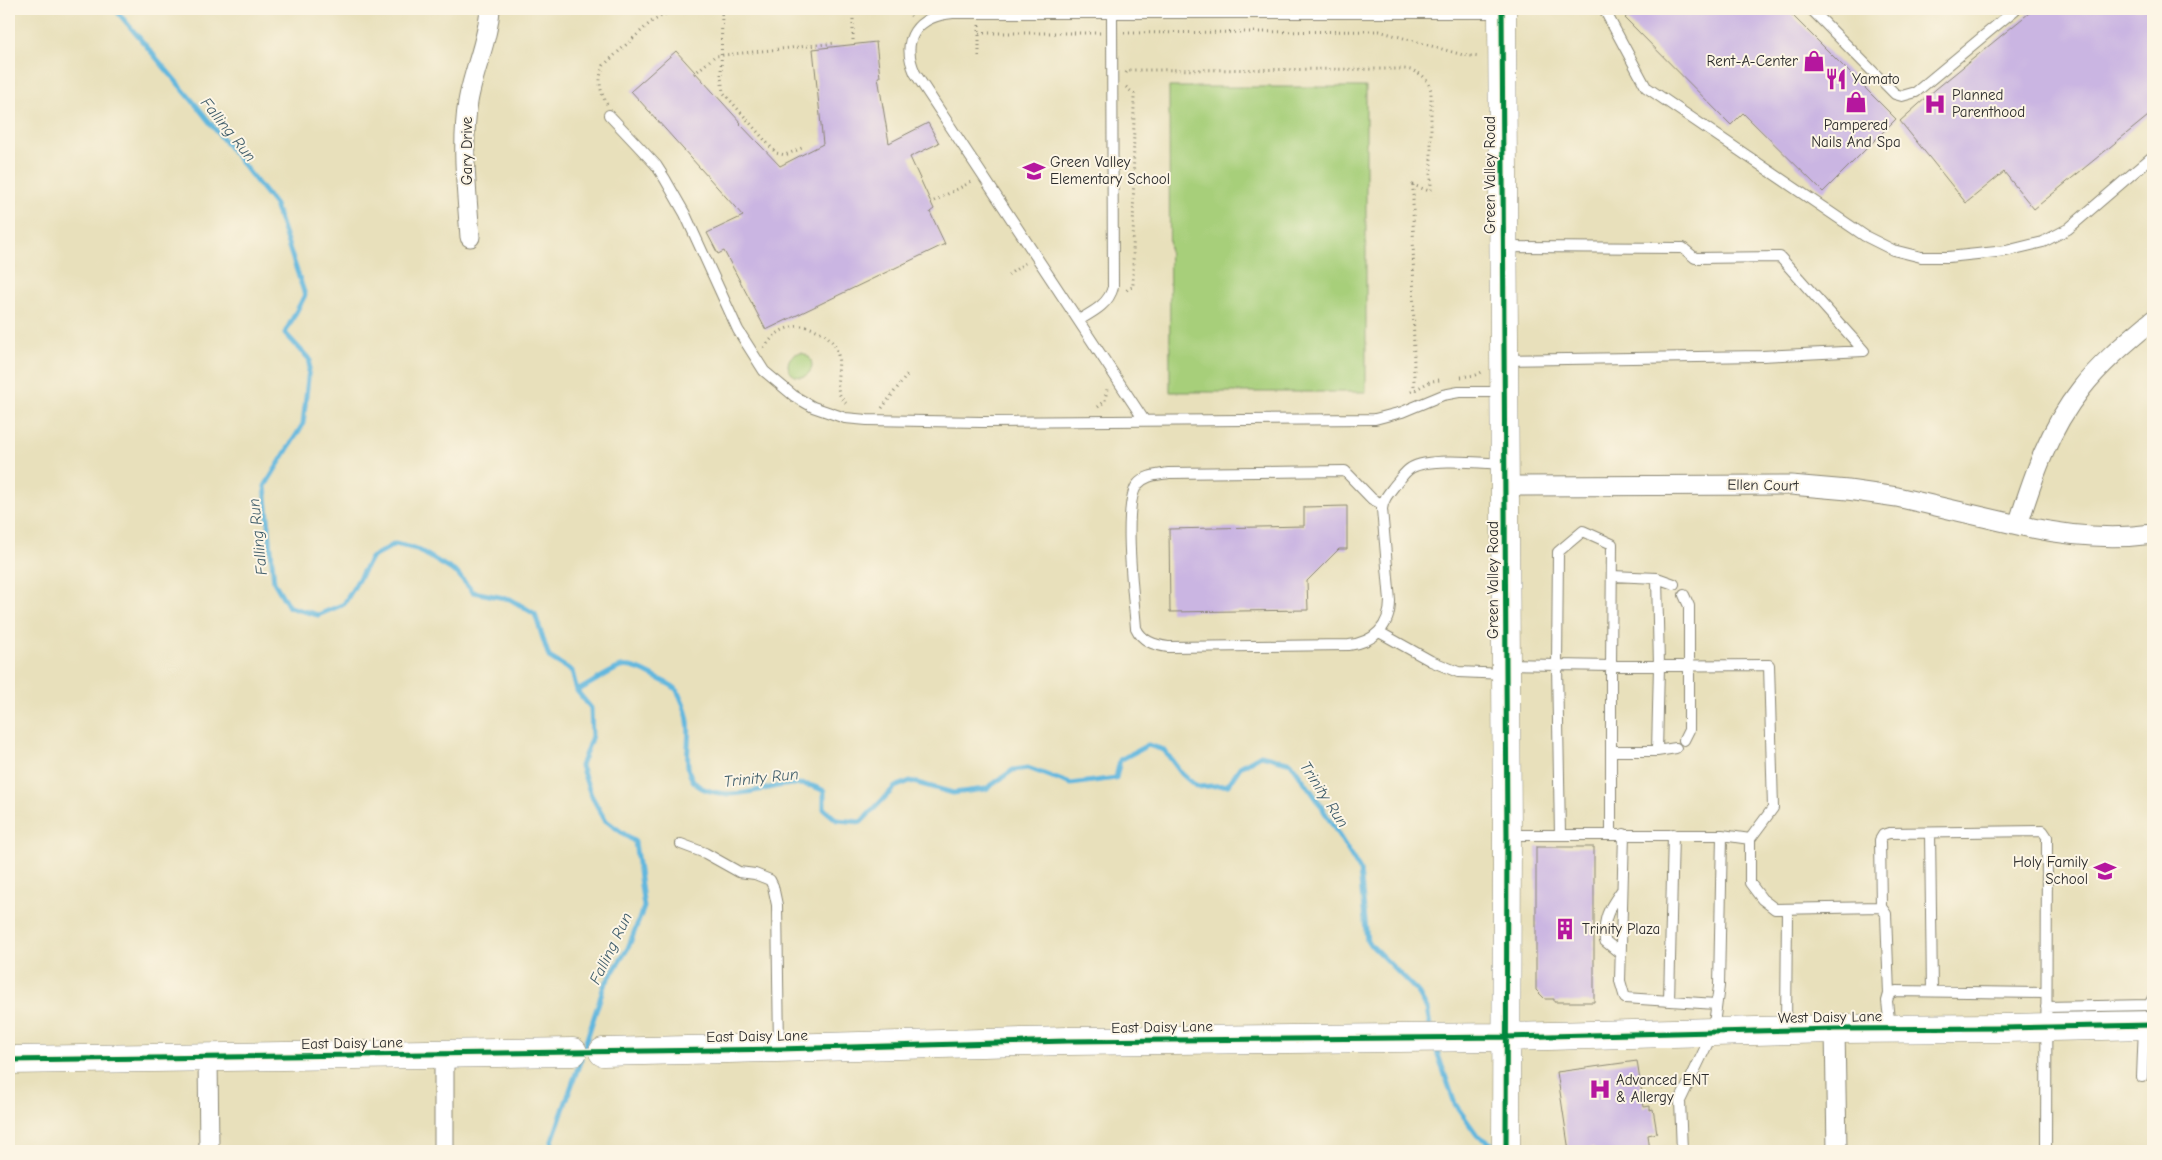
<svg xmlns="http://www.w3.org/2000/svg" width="2162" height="1160" viewBox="0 0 2162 1160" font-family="'Comic Neue',sans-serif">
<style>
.green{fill:#a7cf7a;stroke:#697d52}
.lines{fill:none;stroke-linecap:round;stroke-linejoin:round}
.stream{stroke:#62b7de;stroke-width:5}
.building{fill:#cab5e2}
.lane-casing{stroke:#8a8673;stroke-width:12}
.street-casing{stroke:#8a8673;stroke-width:21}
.secondary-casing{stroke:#8a8673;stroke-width:29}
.path{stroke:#8a8673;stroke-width:3;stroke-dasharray:1 4;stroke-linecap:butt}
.lane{stroke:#fff;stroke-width:10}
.street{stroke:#fff;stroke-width:19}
.secondary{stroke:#fff;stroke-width:28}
.cycleway-casing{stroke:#fcf5e5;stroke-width:8}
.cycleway{stroke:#00873e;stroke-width:5}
.labels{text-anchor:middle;stroke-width:4;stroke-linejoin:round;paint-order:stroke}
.poi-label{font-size:15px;fill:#2b2b2b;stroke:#fcf5e5;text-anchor:start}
.street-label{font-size:15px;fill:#2b2b2b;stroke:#fcf5e5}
.water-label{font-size:16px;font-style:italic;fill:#3e5c6a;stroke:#fcf5e5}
</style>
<rect width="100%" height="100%" fill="#fcf5e5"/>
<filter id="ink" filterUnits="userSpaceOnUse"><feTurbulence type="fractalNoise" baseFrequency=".02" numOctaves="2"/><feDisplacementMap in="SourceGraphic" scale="10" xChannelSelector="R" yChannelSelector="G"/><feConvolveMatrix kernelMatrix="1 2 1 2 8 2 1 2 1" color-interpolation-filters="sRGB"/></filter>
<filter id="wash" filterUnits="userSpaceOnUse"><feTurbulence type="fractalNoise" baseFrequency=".0096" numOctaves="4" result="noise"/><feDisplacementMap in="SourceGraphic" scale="20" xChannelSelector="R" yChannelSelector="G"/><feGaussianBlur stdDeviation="1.12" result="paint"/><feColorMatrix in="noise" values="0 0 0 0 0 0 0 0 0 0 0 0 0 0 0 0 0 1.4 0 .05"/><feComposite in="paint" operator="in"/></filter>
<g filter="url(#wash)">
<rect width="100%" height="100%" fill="#e8e0bb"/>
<path class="green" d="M1169,87H1366V392H1170Z
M788 365a12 12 0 1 1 24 0a12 12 0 1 1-24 0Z"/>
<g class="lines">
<path class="stream" d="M115,9L196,105L275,205L305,295L285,333L310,360L303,424L265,486L274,582L289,607L318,615L344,604L371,558L395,544L417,549L457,573L473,592L510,599L535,614L549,657L572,671L577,691L591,708L592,736L581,766L591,795L605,820L635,842L644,907L628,948L604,986L583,1051
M577,691C585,687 615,668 621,667C631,665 644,671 653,676C659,680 672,684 676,689C681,697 687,712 688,721C692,741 678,776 702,788C745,808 786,769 824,791V809L837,820L861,822L895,787L910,781L953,793L986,789L1013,770L1028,768L1071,784L1116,778L1120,760L1148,745L1164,750L1182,774L1197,787L1228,785L1240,767L1261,755L1291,763L1316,798L1360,870L1367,941L1417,991L1427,1009L1431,1031
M1435,1046L1455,1104L1477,1135L1498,1148
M552,1151V1141L581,1059"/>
</g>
<g id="blocks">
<path class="building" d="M1634,9H1786L1896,119L1823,192L1743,113L1731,125L1625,18Z
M2034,9H2153V112L2034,209L2004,172L1966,203L1900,121L1936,89Z
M876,42L880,77H878L889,143L928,123L939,143L910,157L934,209L930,212L945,244L766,330L724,251L718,254L707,233L743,216L631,91L676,51L741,123L740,124L780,166L823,144L813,49Z
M1347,506V549H1339L1307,581L1308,610L1170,612L1169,529L1304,526V507Z
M1536,847H1594V1002H1554V999H1545L1536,990Z
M1637,1061L1644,1107L1650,1106V1110L1653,1109L1657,1133L1648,1135L1650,1151H1594V1147L1569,1151L1557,1072Z"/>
</g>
</g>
<g filter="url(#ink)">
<use href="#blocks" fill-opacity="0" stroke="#8a8673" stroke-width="1"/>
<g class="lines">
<g class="lane-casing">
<path id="lane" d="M1604,9L1646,87L1865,236L1893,250L1921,257H1948L2006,251L2043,242L2068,229L2153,156
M1811,9L1895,94L1902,96L1916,92L2016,9
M609,115L656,165L665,179L685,214L738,330L764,371L794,396L813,407L845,418L867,420L982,422L1375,419L1402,412L1443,395L1459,392H1503
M1504,247L1683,248L1695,258L1780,257L1864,351L1762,356L1506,360
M1079,320C1093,312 1109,304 1113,287L1112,13
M1144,420L915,73C900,39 917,16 953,13H1501
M1382,504L1372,499L1345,471L1169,473C1157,475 1145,475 1137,485C1122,506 1134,600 1136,628C1142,641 1154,645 1168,647L1349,645C1374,642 1390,627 1390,601L1382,509C1383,499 1389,493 1395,485C1400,480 1404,472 1411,468C1429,457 1483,463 1504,464
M1612,576L1657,578L1674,584
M1684,595L1689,606V730L1684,740
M1379,632L1431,661L1458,672L1505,674
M1507,664L1611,666V834
M1612,751H1657L1659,666L1657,578
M1657,751L1676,748
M1930,833L1932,991
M1624,834L1620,981L1625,998L1716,1004
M1508,835H1722L1719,986L1713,1032L1680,1101L1682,1151
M1560,835L1557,665L1558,552L1583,531L1612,544L1611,666L1769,665L1773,808L1750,839L1722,835
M1750,839V883L1762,899L1775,909L1881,907L1886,914L1889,994
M681,844L705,853L739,872L755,874L770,880L773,886L777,905L779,1048
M1881,907L1880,840L1883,835L1889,833L2043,831L2047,837L2046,1151
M1621,954L1605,941C1603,916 1609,909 1622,890
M1669,1001L1673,834
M2046,1007L2149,1005L2153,998
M1890,1028L1887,1001L1889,994L1896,991L2046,993
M1786,1029L1787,910
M2142,1077L2144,1026"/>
</g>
<g class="street-casing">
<path id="street" d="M470,237C467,192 461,147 468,102C473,71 488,41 490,9
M2153,320C2128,341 2101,363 2081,389C2049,429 2033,477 2018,525C2061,535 2109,540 2153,534
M1505,486L1791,485L1848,490L1897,497L2018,525
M1835,1029L1837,1151
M444,1054V1151
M208,1057L209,1151"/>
</g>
<g class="secondary-casing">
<path id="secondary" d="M1502,9L1507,835L1506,1151
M603,1052L1068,1041L1506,1037L1835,1029L2005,1028L2153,1025
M9,1060L573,1052"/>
</g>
<path class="path" d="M722,9L721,77L723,92L776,153L785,155L802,148
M853,9V42
M903,9L911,16
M979,25V59
M979,33H1100
M1124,33L1379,31L1463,55L1480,57
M1126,73L1128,70L1404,69C1418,70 1428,77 1431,91V189L1429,191L1413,185L1414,390
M694,74L715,56L836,43
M1126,87L1134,94L1133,287L1129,288L1126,291
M607,104C600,93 597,78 604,65L651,22L674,9
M934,201L971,182
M1008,275L1025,263
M764,348C775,333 784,326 802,326C810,327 817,330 824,334C854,356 825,384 846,403
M1461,377L1476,375L1482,372
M1411,392L1431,381L1440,380
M1098,407L1105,401L1107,389
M882,408L907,375"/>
<use href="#lane" class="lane"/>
<use href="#street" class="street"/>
<use href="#secondary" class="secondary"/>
<g class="cycleway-casing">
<path id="cycleway" d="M1502,9L1507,835L1506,1151
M9,1060L779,1049L1068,1041L1506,1037L1835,1029L2005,1028L2153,1025"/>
</g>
<use href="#cycleway" class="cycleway"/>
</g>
</g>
<defs>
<g id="shop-bare" transform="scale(1.725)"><path d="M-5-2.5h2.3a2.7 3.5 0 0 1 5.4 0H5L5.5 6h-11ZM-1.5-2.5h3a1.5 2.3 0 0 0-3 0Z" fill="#b5179e" stroke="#fcf5e5" stroke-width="2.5" paint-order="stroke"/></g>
<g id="restaurant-bare" transform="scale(1.725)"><path d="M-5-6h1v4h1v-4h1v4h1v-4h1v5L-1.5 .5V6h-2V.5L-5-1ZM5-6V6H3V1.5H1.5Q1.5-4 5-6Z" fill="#b5179e" stroke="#fcf5e5" stroke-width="2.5" paint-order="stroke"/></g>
<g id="hospital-bare" transform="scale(1.725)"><path d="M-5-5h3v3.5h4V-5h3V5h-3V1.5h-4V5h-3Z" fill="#b5179e" stroke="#fcf5e5" stroke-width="2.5" paint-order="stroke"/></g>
<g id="school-bare" transform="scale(1.725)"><path d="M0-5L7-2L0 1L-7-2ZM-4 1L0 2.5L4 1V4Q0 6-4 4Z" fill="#b5179e" stroke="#fcf5e5" stroke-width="2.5" paint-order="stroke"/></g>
<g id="building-bare" transform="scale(1.725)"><path d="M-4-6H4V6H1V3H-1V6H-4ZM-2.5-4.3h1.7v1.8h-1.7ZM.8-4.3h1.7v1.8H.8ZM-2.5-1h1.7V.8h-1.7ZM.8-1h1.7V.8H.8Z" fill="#b5179e" stroke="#fcf5e5" stroke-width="2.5" paint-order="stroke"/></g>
</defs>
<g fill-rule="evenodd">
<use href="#shop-bare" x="1814" y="61"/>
<use href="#restaurant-bare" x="1836" y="79"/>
<use href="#shop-bare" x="1856" y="102"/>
<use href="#hospital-bare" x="1935" y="104"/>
<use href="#school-bare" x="1034" y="171"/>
<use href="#school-bare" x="2105" y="871"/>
<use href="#building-bare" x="1565" y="929"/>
<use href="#hospital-bare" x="1600" y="1089"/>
</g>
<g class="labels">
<g class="poi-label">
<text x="1798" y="66" text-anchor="end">Rent-A-Center</text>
<text x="1852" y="84">Yamato</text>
<text x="1952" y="100">Planned<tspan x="1952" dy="17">Parenthood</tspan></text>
<text x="1856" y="130" text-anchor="middle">Pampered<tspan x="1856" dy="17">Nails And Spa</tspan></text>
<text x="1050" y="167">Green Valley<tspan x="1050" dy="17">Elementary School</tspan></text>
<text x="2088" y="867" text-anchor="end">Holy Family<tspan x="2088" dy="17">School</tspan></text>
<text x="1582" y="934">Trinity Plaza</text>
<text x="1616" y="1085">Advanced ENT<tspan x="1616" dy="17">&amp; Allergy</tspan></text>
</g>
<g class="street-label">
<text transform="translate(467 151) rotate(-90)" y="5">Gary Drive</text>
<text transform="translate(1490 175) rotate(-90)" y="5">Green Valley Road</text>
<text transform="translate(1763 485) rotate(1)" y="5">Ellen Court</text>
<text transform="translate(1493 580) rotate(-90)" y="5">Green Valley Road</text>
<text transform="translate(1830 1017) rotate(-1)" y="5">West Daisy Lane</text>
<text transform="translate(1162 1027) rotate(-1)" y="5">East Daisy Lane</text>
<text transform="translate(757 1036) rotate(-1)" y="5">East Daisy Lane</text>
<text transform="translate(352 1043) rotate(-1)" y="5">East Daisy Lane</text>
</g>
<g class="water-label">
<text transform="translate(229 129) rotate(51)" y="6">Falling Run</text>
<text transform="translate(257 537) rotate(-96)" y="6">Falling Run</text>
<text transform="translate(761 777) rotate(-6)" y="6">Trinity Run</text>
<text transform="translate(1325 794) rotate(57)" y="6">Trinity Run</text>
<text transform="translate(610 948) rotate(-64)" y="6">Falling Run</text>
</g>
</g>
<rect width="2162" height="1160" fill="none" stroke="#fcf5e5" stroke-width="30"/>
</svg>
